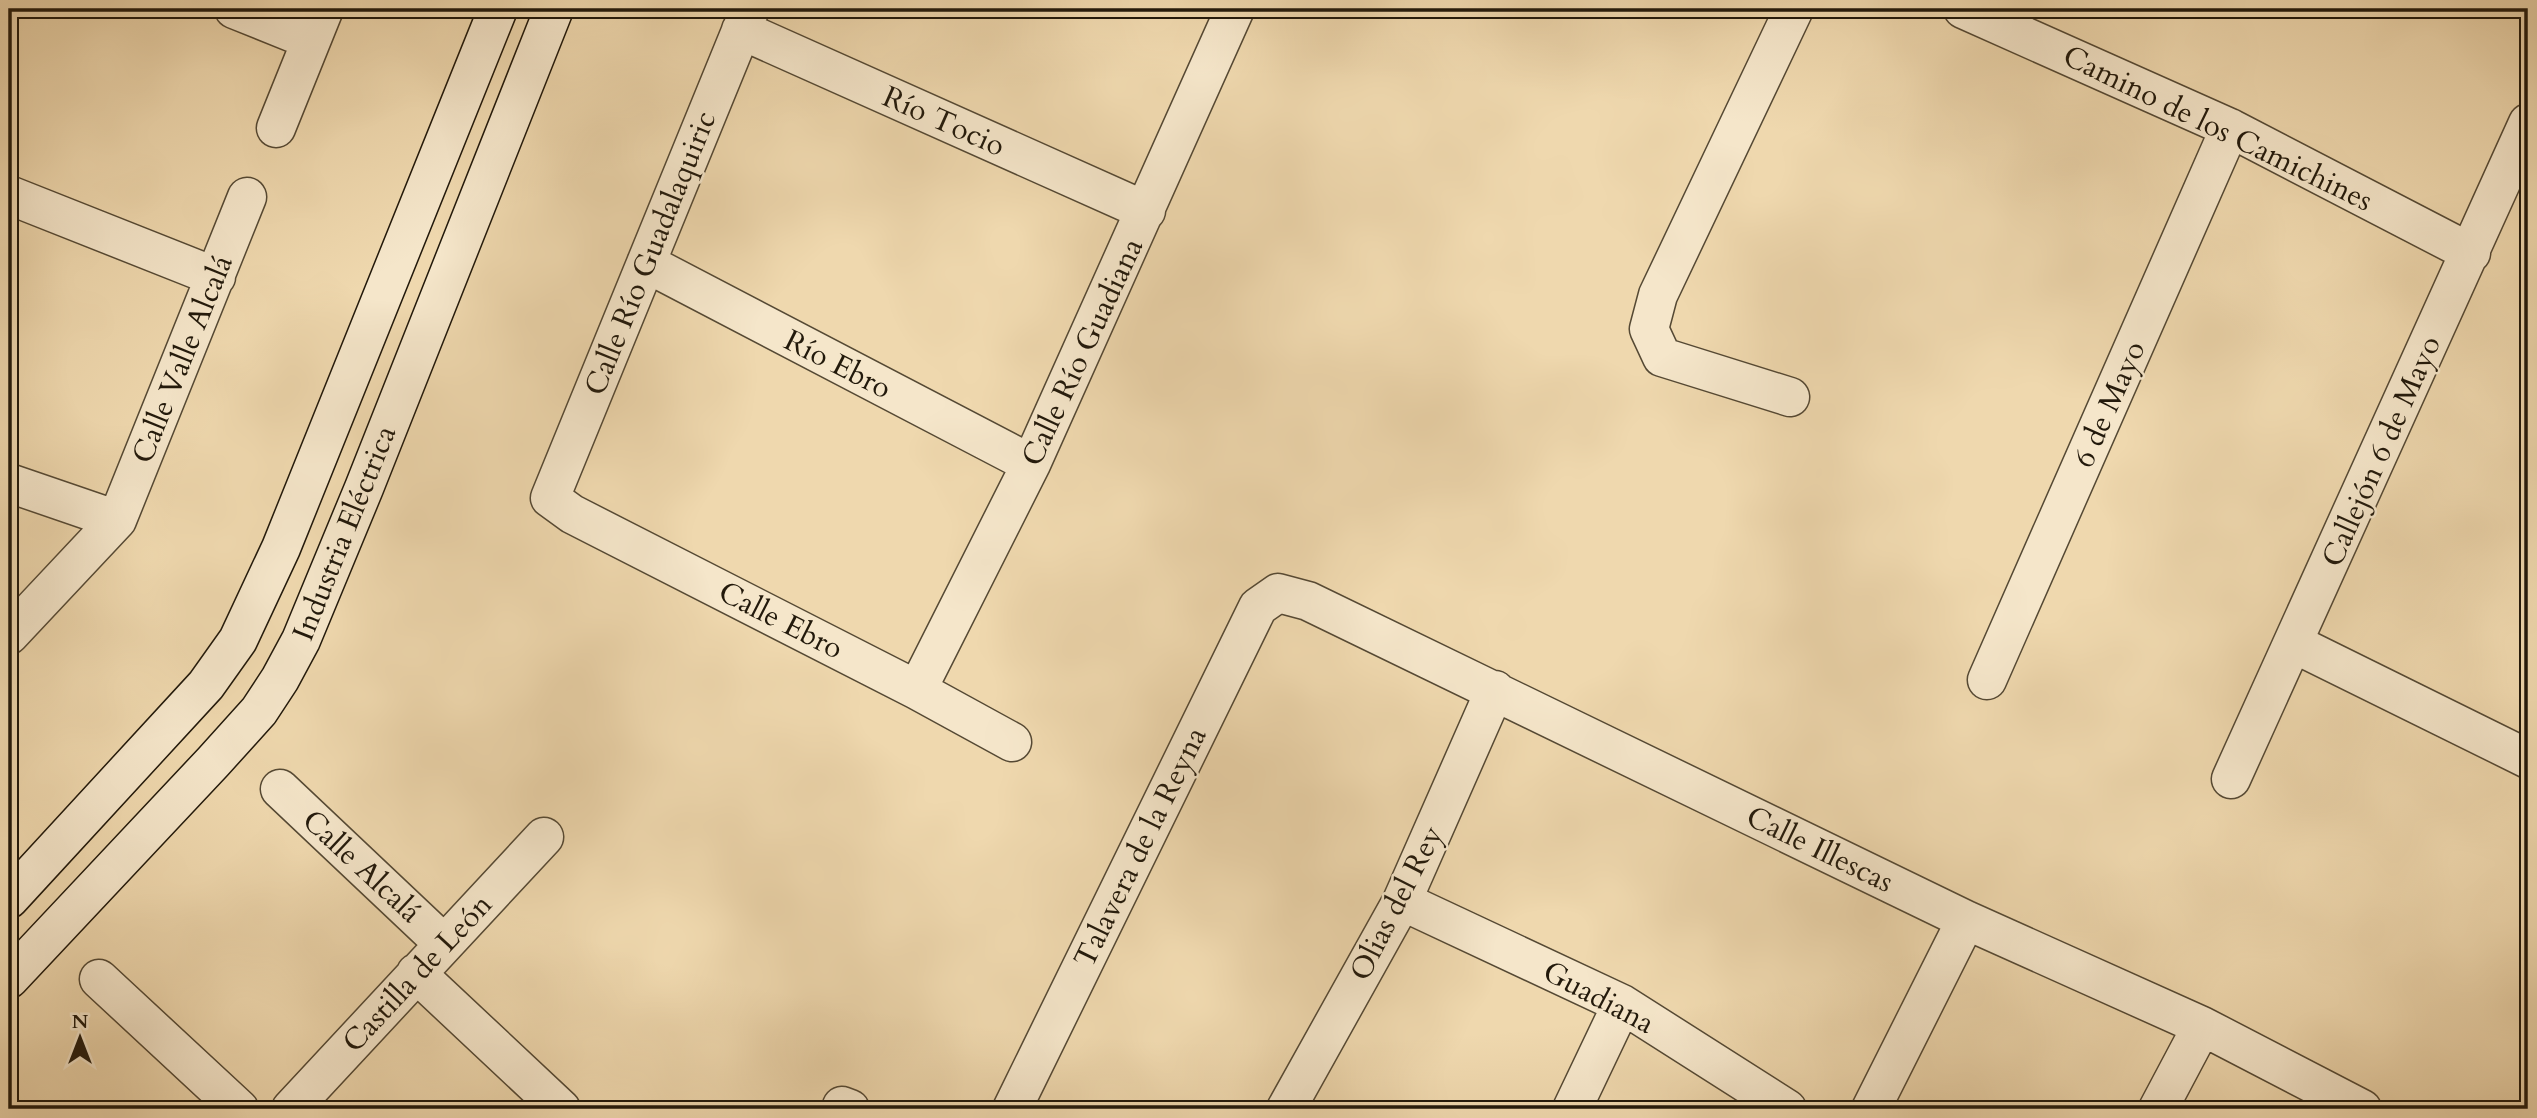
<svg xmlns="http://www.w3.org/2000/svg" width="2537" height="1118" viewBox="0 0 2537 1118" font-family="Cardo,serif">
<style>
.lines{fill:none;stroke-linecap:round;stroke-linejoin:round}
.street-casing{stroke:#554934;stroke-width:41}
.secondary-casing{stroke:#22190b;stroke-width:41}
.street{stroke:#f5e6ca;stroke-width:38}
.secondary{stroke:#f5e6ca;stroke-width:38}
.labels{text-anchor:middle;stroke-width:5;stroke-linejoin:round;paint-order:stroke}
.street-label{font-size:30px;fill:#22190b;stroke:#f5e6ca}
</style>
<rect width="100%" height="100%" fill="#efd8ae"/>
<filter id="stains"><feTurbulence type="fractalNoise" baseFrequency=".00286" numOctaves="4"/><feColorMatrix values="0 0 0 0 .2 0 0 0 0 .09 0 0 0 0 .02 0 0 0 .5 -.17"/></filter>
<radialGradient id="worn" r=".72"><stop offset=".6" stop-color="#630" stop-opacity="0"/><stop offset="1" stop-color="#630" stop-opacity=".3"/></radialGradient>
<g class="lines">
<g class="street-casing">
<path id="street" d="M234,9L311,40
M750,9L550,498L572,514L917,690L1012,742
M1963,9L2230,128L2471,253
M741,30L1146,211
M276,128L324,9
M9,195L216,277
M646,263L1031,464
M1790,397L1662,357L1649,329L1658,295L1794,9
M9,483L117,520
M9,635L117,520L247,197
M2293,643L2528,759
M1987,680L2230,128
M917,690L1031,464L1235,9
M2231,779L2528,123
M280,789L443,943
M1402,901L1622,1004L1787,1109
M416,973L561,1109
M99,979L239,1109
M842,1106L850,1109
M291,1109L544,837
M1012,1109L1258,607L1278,593L1308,601L1966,920L2202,1026L2362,1109
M1286,1109L1402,901L1495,690
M1572,1109L1622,1004
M1871,1109L1966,920
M2158,1109L2202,1026"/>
</g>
<g class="secondary-casing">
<path id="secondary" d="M9,899L206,685L238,640L281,548L498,9
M9,979L213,762L259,711L280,679L301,640L364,488L554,9"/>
</g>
<use href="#street" class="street"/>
<use href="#secondary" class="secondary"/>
</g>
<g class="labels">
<g class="street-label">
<text transform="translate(944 121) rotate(24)" y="10">Río Tocio</text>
<text transform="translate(2218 128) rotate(26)" y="10">Camino de los Camichines</text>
<text transform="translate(650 253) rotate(-68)" y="10">Calle Río Guadalaquiric</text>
<text transform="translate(1082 352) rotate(-65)" y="10">Calle Río Guadiana</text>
<text transform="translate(182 359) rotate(-68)" y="10">Calle Valle Alcalá</text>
<text transform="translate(838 364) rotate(27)" y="10">Río Ebro</text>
<text transform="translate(2109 404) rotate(-66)" y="10">6 de Mayo</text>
<text transform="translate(2381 451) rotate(-66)" y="10">Callejón 6 de Mayo</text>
<text transform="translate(344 533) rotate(-68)" y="10">Industria Eléctrica</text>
<text transform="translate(781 620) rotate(27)" y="10">Calle Ebro</text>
<text transform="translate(1140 847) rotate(-64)" y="10">Talavera de la Reyna</text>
<text transform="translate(1820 849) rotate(26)" y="10">Calle Illescas</text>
<text transform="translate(362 866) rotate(43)" y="10">Calle Alcalá</text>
<text transform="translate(1396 903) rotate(-63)" y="10">Olias del Rey</text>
<text transform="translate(417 973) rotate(-47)" y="10">Castilla de León</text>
<text transform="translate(1599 997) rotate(28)" y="10">Guadiana</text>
</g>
</g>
<rect width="2537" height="1118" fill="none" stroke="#efd8ae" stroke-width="35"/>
<rect x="10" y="10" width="2516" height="1097" fill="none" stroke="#22190b" stroke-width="3.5"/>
<rect x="18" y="18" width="2502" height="1083" fill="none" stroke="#22190b" stroke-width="2"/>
<g transform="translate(80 1038)" stroke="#f5e6ca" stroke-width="5" paint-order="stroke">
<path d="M0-5L12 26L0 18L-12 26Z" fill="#22190b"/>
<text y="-10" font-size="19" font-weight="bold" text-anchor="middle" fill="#22190b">N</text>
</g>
<rect width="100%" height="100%" filter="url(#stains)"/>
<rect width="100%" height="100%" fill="url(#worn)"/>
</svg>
